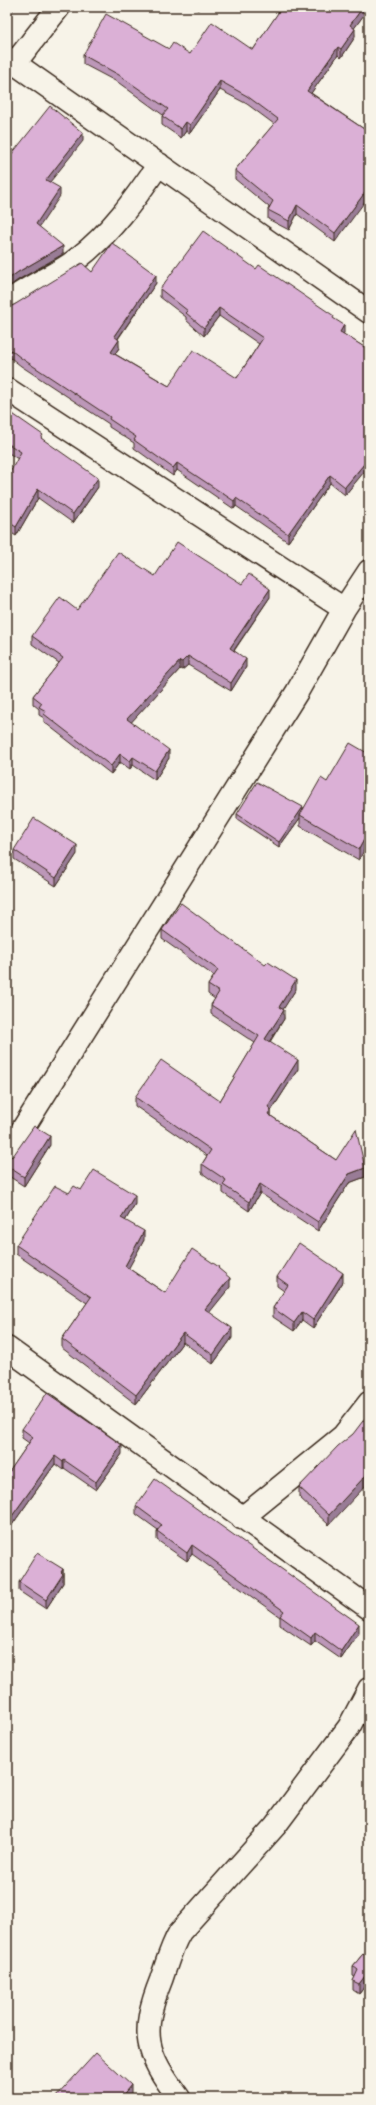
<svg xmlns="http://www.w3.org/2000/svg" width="376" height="2105" viewBox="0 0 376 2105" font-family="'Comic Neue',sans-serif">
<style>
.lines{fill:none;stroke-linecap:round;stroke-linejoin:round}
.minor-casing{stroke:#3b2a1e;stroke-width:25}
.minor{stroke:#f7f3e8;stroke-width:22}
.wall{fill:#bc97b8;stroke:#3b2a1e}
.shaded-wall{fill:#997b96;stroke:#3b2a1e}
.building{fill:#dbb0d6;stroke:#3b2a1e}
</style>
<rect width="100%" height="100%" fill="#f7f3e8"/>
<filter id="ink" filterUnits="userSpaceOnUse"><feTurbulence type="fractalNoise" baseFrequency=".025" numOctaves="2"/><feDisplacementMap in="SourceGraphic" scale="8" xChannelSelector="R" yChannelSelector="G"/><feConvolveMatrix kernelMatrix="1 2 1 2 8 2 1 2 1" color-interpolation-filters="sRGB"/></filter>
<g filter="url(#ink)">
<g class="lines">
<g class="minor-casing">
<path id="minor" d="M7,58L369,312
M15,63L59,7
M7,303C28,285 56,276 77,259C111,233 135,199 159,164
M7,389L344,609
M7,1154L297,692L344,609L369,571
M7,1348L369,1608
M242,1518L343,1436L369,1403
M179,2098C145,2053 140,2033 161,1980C167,1963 171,1947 180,1932L275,1826L349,1727L369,1689"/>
</g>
<use href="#minor" class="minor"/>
</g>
<path class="wall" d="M7,7H14L11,12L7,9Z
M194,7H200L198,10Z
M271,7H369V8L354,28L355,37L341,58L338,55L311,93L364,129L335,242L297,214L289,230L268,219V210L269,207L235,179V170L274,124L247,104L220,90L190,133L186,131L181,138L162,125V116L163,115L119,83L83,64V55L169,49L190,54L253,50L279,12Z
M256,269L334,319L344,333L343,334L369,350V465L345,495L330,483L288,542L236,506L234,509L177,470L173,476L134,448V443L109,427V424L21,366L7,355V307H9L92,272L156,283L118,339L119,348L115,354L169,386L237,378L259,344L219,316L204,336L186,320V317L160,297V289Z
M7,410L43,440L98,487L73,523L38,498L16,536L7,530V478L18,459L7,452Z
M155,576L242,584L270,597L234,651L246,667L231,691L188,665L182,670L180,669L131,722L169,758L155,780L133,765L130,769L120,762L111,774L44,722V718L39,715V709L33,704V696L59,663L32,644V636L77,610Z
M369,754L359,860L300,826V818L279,847L237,819V814L303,809L327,782Z
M14,850L77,854L56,886L14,859Z
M162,930L296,989L283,1009L284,1019L270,1042L298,1069L271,1111V1116L336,1160L365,1177L349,1183L318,1231L260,1193L249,1211L223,1193V1188L202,1173V1164L207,1156L135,1106V1097L220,1101L255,1043L211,1014V1005L215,999L208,994V985L214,976L162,939Z
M50,1145L24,1186L7,1175V1158Z
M81,1190L135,1204L125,1221L144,1240L128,1268L165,1293L219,1269L230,1287L209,1312L232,1338L213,1364L183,1342L136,1404L62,1348V1339L87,1303L16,1254V1245L69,1193Z
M277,1277L343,1282L313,1328L302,1320L294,1331L273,1317V1308L284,1291L277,1286Z
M22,1429L122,1454L96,1490L64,1468L63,1470L55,1464L7,1532V1475L29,1443L22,1438Z
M353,1434L329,1525L299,1497V1487Z
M136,1506L359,1633L341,1659L315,1641L311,1646L280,1625V1617L192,1554L187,1561L157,1540V1531L158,1530L136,1514Z
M63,1569V1583L46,1609L19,1591V1582Z
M369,1944V1989L365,1986L359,1994L353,1990V1981L355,1977L353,1976V1966L367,1949Z"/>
<path class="shaded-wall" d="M11,7H14L11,12Z
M363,7H369V8L350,34V25Z
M355,29V37L341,58V49Z
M338,47V55L307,99V91Z
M220,81V90L190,133V125Z
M186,122V131L181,138V129Z
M83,133V141L46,187V180Z
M369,187V196L335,242V233Z
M60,188V196L36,232V224Z
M297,205V214L289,230V221Z
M63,246V254L18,280L7,288V280L18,272Z
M156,275V283L114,344V336Z
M219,308V316L204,336V328Z
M344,325V333L340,339V332Z
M119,340V348L111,359V352Z
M369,458V466L345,495V487Z
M177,463V470L173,476V468Z
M330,475V483L288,542V534Z
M98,478V487L73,523V514Z
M38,489V498L16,536V527Z
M236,498V506L234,509V501Z
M270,589V597L230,656V648Z
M188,656V665L182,670V662Z
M246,659V667L231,691V683Z
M180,661V669L127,727V719Z
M169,750V758L155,780V771Z
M120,754V762L111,774V766Z
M133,757V765L130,769V761Z
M303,807V812L300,815V818L279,847V842Z
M369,830V841L359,860V849Z
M77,845V854L56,886V878Z
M296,980V989L279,1016V1007Z
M284,1010V1019L265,1048V1039Z
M298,1060V1069L271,1111V1118L268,1123V1107Z
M50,1136V1145L24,1186V1177Z
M365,1168V1177L349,1183L318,1231V1222L349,1174Z
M260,1184V1193L249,1211V1202Z
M135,1195V1204L121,1228V1218Z
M144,1231V1240L125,1275V1266Z
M343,1273V1282L313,1328V1320Z
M230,1278V1287L205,1318V1309Z
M302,1312V1320L294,1331V1323Z
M232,1328V1338L213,1364V1355Z
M183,1333V1342L136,1404V1395Z
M9,1368V1375L7,1378V1371Z
M122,1445V1454L96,1490V1482Z
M55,1456V1464L7,1532V1523Z
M64,1460V1468L63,1470V1462Z
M369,1472V1482L329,1525V1515Z
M192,1545V1554L187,1561V1553Z
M63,1569V1583L46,1609V1600Z
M359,1624V1633L341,1659V1651Z
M315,1632V1641L311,1646V1638Z
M365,1976V1986L359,1994V1984Z
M131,2085V2094L127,2098H120Z"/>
<path class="building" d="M282,7H363L350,25L355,29L341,49L338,47L307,91L364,129L369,122V187L335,233L297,205L289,221L268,210L273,201L235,170L278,119L247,96L220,81L190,125L186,122L181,129L162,116L168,109L119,75L83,55L106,14L169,49L173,43L190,54L212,22L253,50Z
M50,106L83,133L46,180L60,188L36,224L63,246L18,272L7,280V160Z
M203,231L256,269L259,265L334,316L333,318L344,325L340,332L342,333L369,350V458L345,487L330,475L288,534L236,498L234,501L177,463L173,468L134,440L136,437L109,419L110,417L21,358L7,347V307H9L14,305L82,263L92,272L112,243L156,275L114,336L119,340L111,352L169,386L193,350L237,378L263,338L219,308L204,328L186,313L188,311L160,289Z
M7,410L43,435L41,438L98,478L73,514L38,489L16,527L7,521V478L21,452L7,443Z
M177,542L242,584L249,574L270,589L230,648L246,659L231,683L188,656L182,662L180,661L127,719L169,750L155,771L133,757L130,761L120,754L111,766L44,714L46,711L39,707L42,703L33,696L63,658L32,636L60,597L77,610L118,552L155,576Z
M350,743L369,754V830L359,849L300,815L321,778L327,782Z
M257,782L303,807L279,842L237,814Z
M34,818L77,845L56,878L14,850Z
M181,903L265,965L268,962L296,980L279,1007L284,1010L265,1039L298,1060L268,1107L271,1109L268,1114L336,1160L356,1129L365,1168L349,1174L318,1222L260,1184L249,1202L223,1185L226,1180L202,1164L211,1150L135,1097L161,1060L220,1101L259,1036L211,1005L219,992L208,985L218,970L162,930Z
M34,1126L50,1136L24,1177L7,1166V1158L13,1156Z
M94,1170L135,1195L121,1218L144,1231L125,1266L165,1293L192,1249L219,1267L218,1268L230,1278L205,1309L232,1328L213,1355L183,1333L136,1395L62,1339L91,1297L16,1245L55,1186L69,1193L74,1186L81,1190Z
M299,1243L343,1273L313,1320L302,1312L294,1323L273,1308L288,1285L277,1277Z
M47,1393L122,1445L96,1482L64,1460L63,1462L55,1456L7,1523V1475L33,1437L22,1429Z
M369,1413V1472L329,1515L299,1487L338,1446L353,1434Z
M155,1479L359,1624L341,1651L315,1632L311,1638L280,1616L284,1611L192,1545L187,1553L157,1531L162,1525L136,1506Z
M37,1553L63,1569L61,1572L63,1574L46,1600L19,1582Z
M369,1944V1979L365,1976L359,1984L353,1981L358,1970L353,1966L367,1949Z
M96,2053L131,2085L120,2098H55Z"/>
</g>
<rect width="376" height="2105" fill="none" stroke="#f7f3e8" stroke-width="24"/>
<rect x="12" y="12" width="352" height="2081" fill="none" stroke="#3b2a1e" stroke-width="1.5" filter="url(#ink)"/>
</svg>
